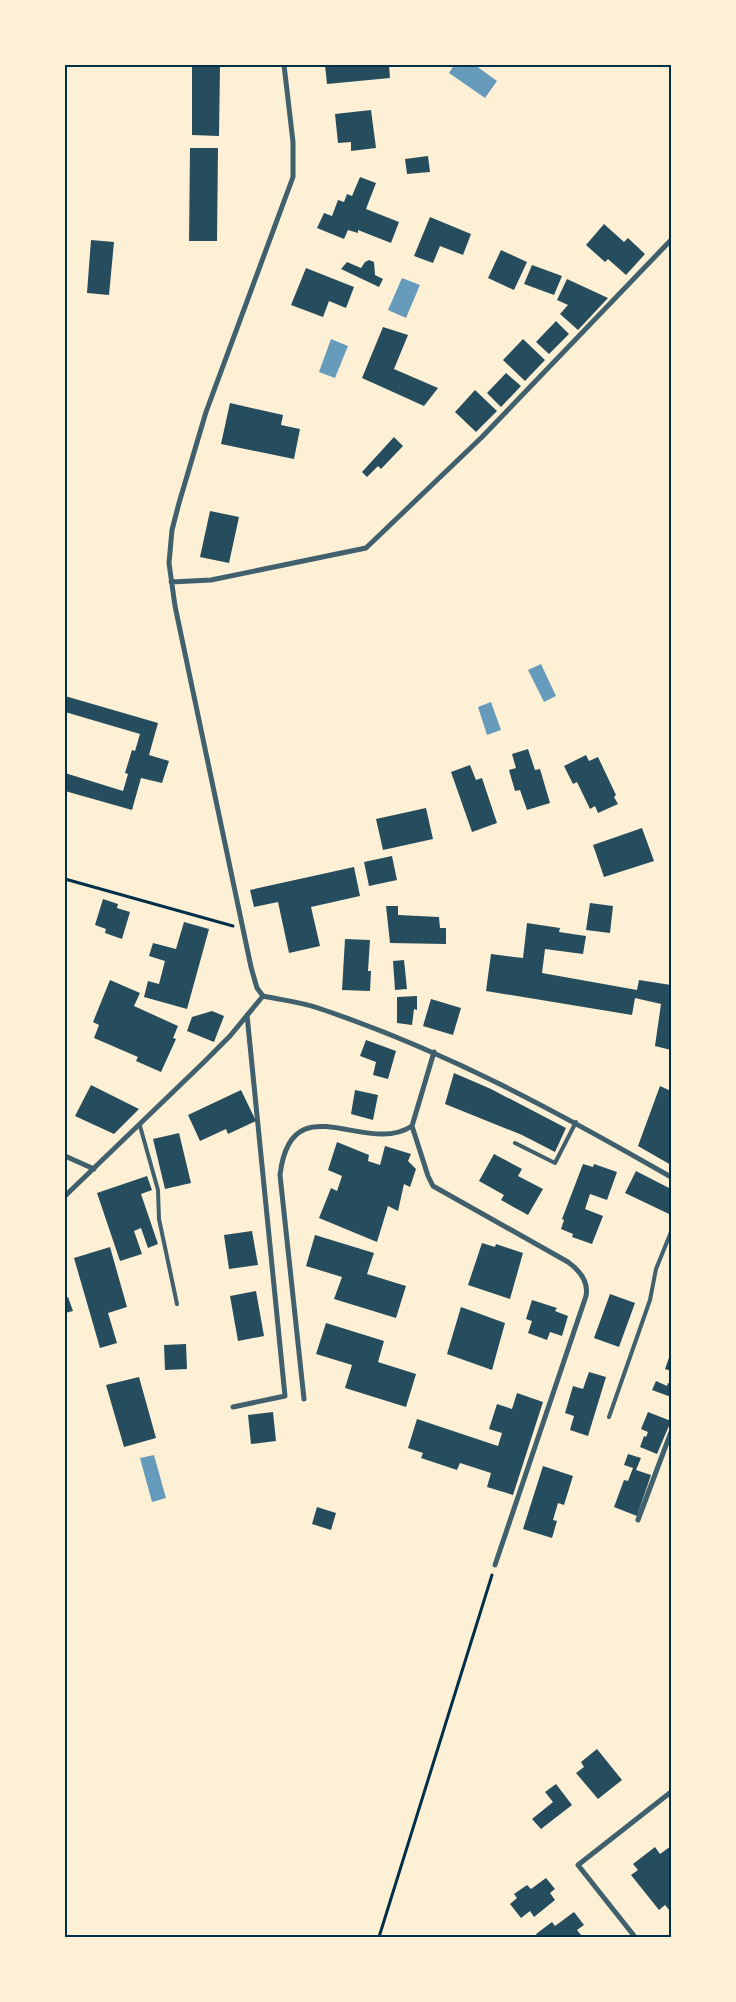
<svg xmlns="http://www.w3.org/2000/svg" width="736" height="2002" viewBox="0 0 736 2002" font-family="'Open Sans',sans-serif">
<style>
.water{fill:#669bbc}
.building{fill:#264d5e}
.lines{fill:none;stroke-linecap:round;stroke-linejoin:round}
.path{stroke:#003049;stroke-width:3}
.service{stroke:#3f606c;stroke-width:4}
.minor{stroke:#3f606c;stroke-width:5}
.neatline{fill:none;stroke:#003049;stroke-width:2}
</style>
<rect width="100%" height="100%" fill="#fdf0d5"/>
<path class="water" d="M454,65H475L497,81L485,98L449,73Z
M402,278L420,285L406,318L388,310Z
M331,339L348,346L335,378L319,372Z
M541,664L556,696L544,702L528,670Z
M491,702L501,730L487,735L478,707Z
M154,1455L166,1498L152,1502L140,1458Z"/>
<path class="building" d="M192,65H220L219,136L192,135Z
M325,65H389L390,78L327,84Z
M371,110L376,148L351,151V142L338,143L335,114Z
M190,148H218L217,241H189Z
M428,156L430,172L407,174L405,159Z
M360,177L376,183L366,209L399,222L391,243L358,230V233L348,230L344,239L317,228L324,213L332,216L338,200L344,202L347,194L352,196Z
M430,217L471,234L463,255L440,246L433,263L414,256Z
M604,224L624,242L628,238L645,254L626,275L608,259L605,262L586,245Z
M91,240L114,242L109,295L87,293Z
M501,250L527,262L514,290L488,278Z
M369,260L374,262L375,275L383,279L379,287L341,269L347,262L361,268L365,262Z
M532,265L562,276L554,295L524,284Z
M306,268L354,287L346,308L329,301L323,317L291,305Z
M567,279L608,298L578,330L560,314L568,305L557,300Z
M556,321L569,334L549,354L536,342Z
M383,327L408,335L394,369L438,388L424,406L362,378Z
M523,339L545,360L525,381L503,360Z
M506,373L521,386L501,407L487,393Z
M475,390L497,411L476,432L455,412Z
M230,403L283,415L281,425L300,429L294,459L221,444Z
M394,437L403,446L381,469L378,466L367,477L362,472Z
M210,511L239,517L229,563L200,557Z
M65,696L158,723L149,755L169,761L162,783L141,778L132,810L65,791V773L123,791L128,774L125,773L132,750L135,751L140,734L65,712Z
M528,749L535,770L540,769L550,803L527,810L520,790L515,791L509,770L516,768L512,754Z
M586,755L589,761L598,757L616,795L614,797L618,804L598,813L595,806L590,809L577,782L573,784L564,766Z
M470,765L476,780L482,778L497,823L472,832L451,772Z
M426,808L433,839L383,850L376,819Z
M642,828L654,861L604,877L593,845Z
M392,856L397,880L369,886L364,862Z
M354,867L360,896L311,907L320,946L289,953L278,902L254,907L250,890Z
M103,899L118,904L117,908L130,912L122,939L105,933L106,929L95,925Z
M590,903L613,906L610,933L586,930Z
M386,906H398V915L439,917L440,928H446V944L390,943Z
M184,922L209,929L187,1009L144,997L148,981L159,984L165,961L149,956L153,943L176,949Z
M527,923L560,928L559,932L586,936L583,954L545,949L542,973L637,990L639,980L671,985V1050L655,1046L661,1004L635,998L632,1015L486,991L491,954L523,958Z
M345,939L370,940L368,971H371L370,991L342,990Z
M404,960L407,989L395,990L393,961Z
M110,980L140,993L134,1006L178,1026L173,1038L176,1039L161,1072L136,1061L138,1057L94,1038L99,1025L93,1022Z
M417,996V1010L414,1009L412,1025L397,1023V997Z
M431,999L461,1008L453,1035L423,1026Z
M212,1011L224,1016L214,1042L187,1031L192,1017Z
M366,1040L396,1051L388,1079L373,1075L376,1062L360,1056Z
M454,1073L491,1089L566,1128L555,1152L522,1135L445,1104Z
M91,1085L139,1109L114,1134L75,1116Z
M660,1086L671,1091V1165L638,1146Z
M241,1090L256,1121L228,1134L226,1129L200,1141L188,1115Z
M355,1090L378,1095L373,1120L351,1114Z
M179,1133L191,1183L165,1189L153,1139Z
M337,1142L369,1155L368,1161L380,1165L385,1146L411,1154L408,1161L416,1169L410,1187L404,1184L398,1211L388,1206L377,1242L319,1218L331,1188L337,1191L342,1176L328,1170Z
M494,1154L522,1169L518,1176L543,1189L528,1215L501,1200L504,1195L479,1181Z
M583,1164L593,1167L594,1164L617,1172L607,1200L590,1194L585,1209L603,1216L592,1244L572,1237L573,1234L561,1229L564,1220L562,1219Z
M636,1171L671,1189V1209L669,1214L625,1193Z
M147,1176L152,1190L141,1194L158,1244L148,1248L141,1228L134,1231L142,1254L120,1261L97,1193Z
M252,1231L258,1265L229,1269L224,1235Z
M315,1235L374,1253L367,1274L406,1286L396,1318L334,1299L342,1277L306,1266Z
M482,1243L495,1247L496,1244L523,1253L510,1299L468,1285Z
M110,1247L127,1307L108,1313L117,1343L100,1348L74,1258Z
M256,1291L264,1336L238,1341L230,1296Z
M610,1294L635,1303L619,1347L594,1338Z
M68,1297L73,1311L65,1313V1298Z
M532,1300L557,1308L555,1311L568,1316L562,1336L550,1332L547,1340L528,1333L532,1321L526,1319Z
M461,1307L505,1323L492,1370L447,1354Z
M326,1323L384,1341L378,1362L416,1374L406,1407L345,1388L352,1365L316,1354Z
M186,1344L187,1369L165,1370L164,1345Z
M671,1352V1371L665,1369Z
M589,1372L606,1377L588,1436L570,1430L574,1416L565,1413L573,1386L583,1389Z
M139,1377L156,1438L124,1447L106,1385Z
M656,1381L667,1386L668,1383L671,1384V1397L652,1390Z
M517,1393L543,1402L513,1495L487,1487L491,1473L460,1463L457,1470L421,1458L423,1453L408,1448L417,1419L498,1446L502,1433L489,1429L497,1404L512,1409Z
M273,1412L276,1441L251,1444L248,1415Z
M648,1412L671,1421L657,1454L640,1447L644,1436L646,1437L648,1432L641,1429Z
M628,1454L641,1458L636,1470L651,1475L637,1516L614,1507L624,1480L628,1481L633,1468L624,1465Z
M543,1466L573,1476L564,1505L558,1503L553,1520L557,1521L552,1538L523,1529Z
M317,1507L336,1513L331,1530L312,1524Z
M597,1749L622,1780L598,1799L576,1773L584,1767L581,1762Z
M556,1784L572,1805L541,1829L532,1819L553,1802L545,1792Z
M671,1846V1910L670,1911L665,1905L659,1910L631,1875L638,1870L633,1864L655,1847L660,1854Z
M546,1878L555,1889L550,1893L555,1900L534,1917L530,1911L521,1918L510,1904L517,1898L514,1894L527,1885L531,1889Z
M574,1912L584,1925L577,1930L581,1935L579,1937H538L536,1934L552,1922L555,1926Z"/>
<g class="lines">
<path class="path" d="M65,879L233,926
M379,1937L492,1575"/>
<path class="service" d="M140,1126L158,1190L159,1219L177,1304
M515,1143L555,1163L576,1122
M609,1417L650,1300L656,1269L671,1232"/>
<path class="minor" d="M171,582L211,580L366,548L482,437L671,240
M263,996C281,1000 301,1002 318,1008C444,1050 556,1111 671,1177
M412,1126L428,1176L433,1186L568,1262C579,1270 589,1281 586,1296L495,1565
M412,1126L434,1052
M65,1156L94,1169
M65,1196L203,1063L230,1036L263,996L257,988L251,967L175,606L169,563L172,530L179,503L206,412L293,177V142L284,65
M304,1399L280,1175C291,1082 366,1157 412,1126
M233,1407L285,1396L247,1015
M638,1520L671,1432
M635,1937L578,1865L671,1792"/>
</g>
<rect width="736" height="2002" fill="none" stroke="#fdf0d5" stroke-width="132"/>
<rect x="66" y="66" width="604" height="1870" class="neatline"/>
</svg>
